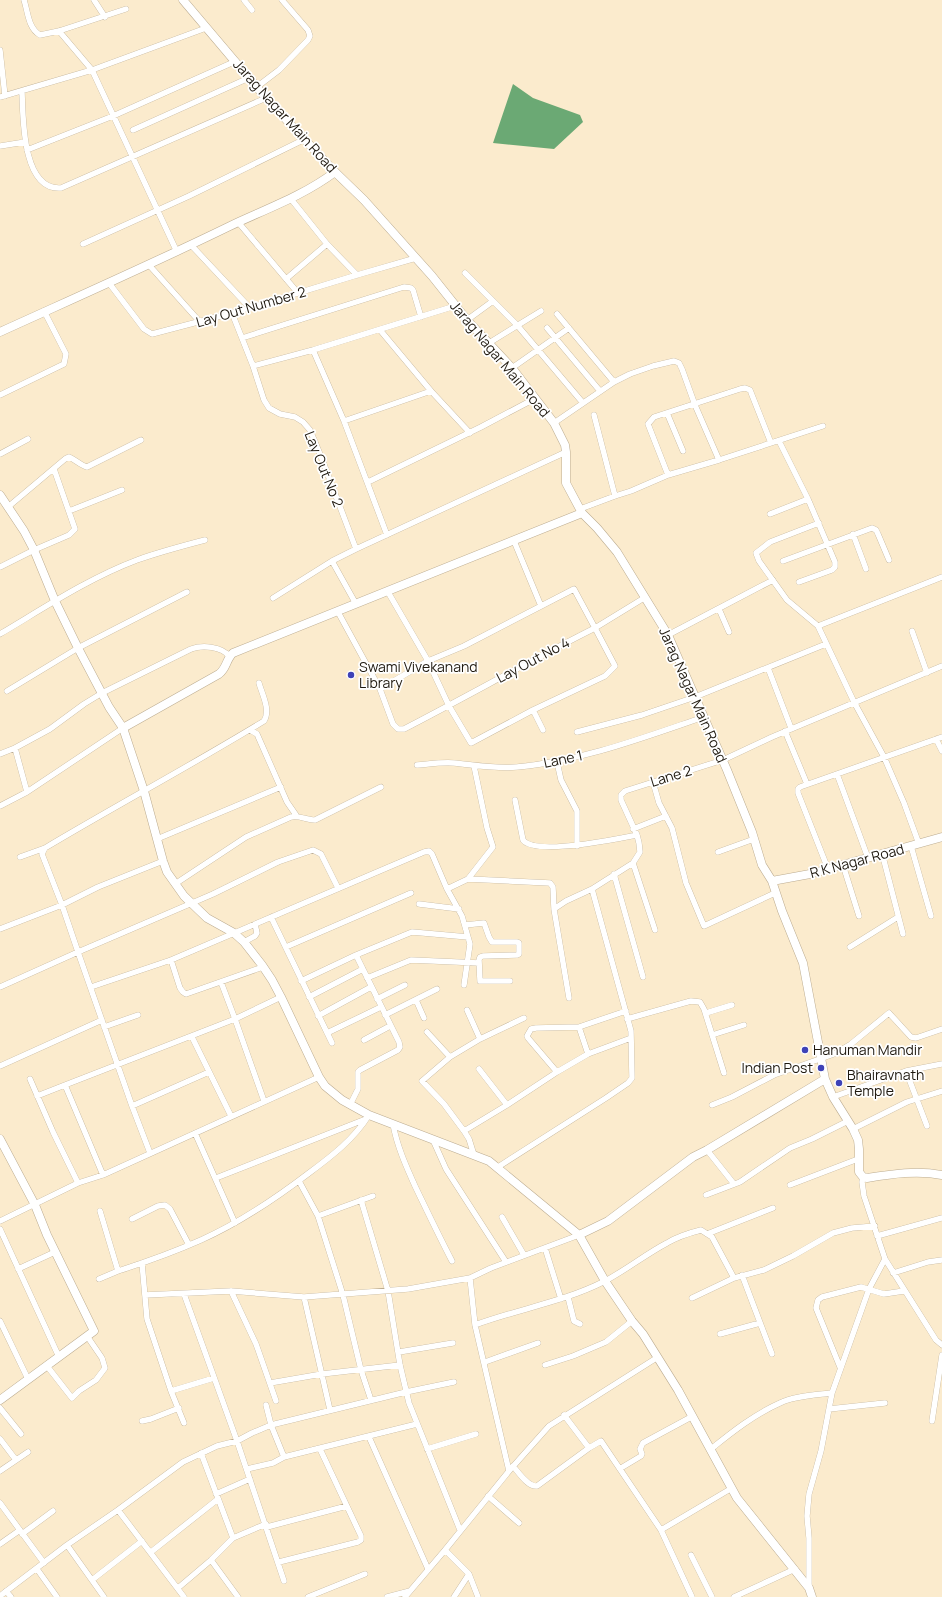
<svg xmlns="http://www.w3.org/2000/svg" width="942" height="1597" viewBox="0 0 942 1597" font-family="Manrope,sans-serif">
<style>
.water{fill:#6ba974}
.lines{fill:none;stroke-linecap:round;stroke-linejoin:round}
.street-casing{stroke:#bcac91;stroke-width:6}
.secondary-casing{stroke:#bcac91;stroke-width:9}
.street{stroke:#fff;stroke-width:5.5}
.secondary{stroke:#fff;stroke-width:8}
.poi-dot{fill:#3e42b7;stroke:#fff;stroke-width:1.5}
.labels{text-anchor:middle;stroke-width:3.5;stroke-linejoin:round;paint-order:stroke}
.street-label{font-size:14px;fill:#1f190f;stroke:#fff}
.poi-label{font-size:14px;fill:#1f190f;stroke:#fff;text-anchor:start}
</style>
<rect width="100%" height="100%" fill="#fbebcd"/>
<path class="water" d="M513,84L533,98L580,115L583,122L554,149L493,143Z"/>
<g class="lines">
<g class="street-casing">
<path id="street" d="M24,0C28,12 28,28 40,35L59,31L126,9
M94,0L105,17
M244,0L252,10
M59,31L92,70L177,252
M0,50L5,96
M258,86L279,70L308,40L310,36L308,30L282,0
M22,91C23,117 22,191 61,188L266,98
M0,97L92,70L206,28
M133,130L251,77
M0,146L25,142
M27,150L113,116L236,61
M291,199L327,244L357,275
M238,222L298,293
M83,244L189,196L305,139
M191,245L250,308
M149,265L200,322
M465,273L517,325L583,403
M286,279L327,244
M109,283L144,329L152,334L232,313L357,275L416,258
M232,313L253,366L264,400L269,408L280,414L295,417L303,422L310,430L322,459L356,549
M557,314L614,382
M467,320L493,301
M547,328L600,391
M380,330L431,391L470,433
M242,338L404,287L411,288L413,290L421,317
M489,343L541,311
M313,350L344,421L387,535
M253,366L313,350L455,306
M512,368L569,328
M0,395L64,364L66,354L44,311
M667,413L683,451
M594,415L615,496
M344,421L431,391
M554,423L614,382L630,374L653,366L674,361L679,363L682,369L695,405L719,460L668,475L631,491L615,496L580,509
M779,441L808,499L835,562V567L832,570L799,582
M0,454L28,439
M719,460L823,426
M668,475L648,424L654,417L740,389L745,388L750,390L771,443
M368,482L481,427L536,398
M8,507L65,459L69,457C76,460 80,465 87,467L141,440
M69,511L122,490
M770,514L808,499
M853,534L866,569
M514,541L541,606
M332,561L356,604
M783,561L872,528L876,530L878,534L889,560
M0,567L34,550L69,535L75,529L54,469
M388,592L428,661L449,706L471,743L533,710L605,676L615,666L595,628L644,598
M273,598L332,561L356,549L566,452
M719,609L729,632
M338,612L380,689L393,724L398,729H404C468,696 531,660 595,628L574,589L464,646L428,661L380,689
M818,626L787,600L759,561L756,553L770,542L819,523
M912,631L927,673
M0,634C44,608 89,578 137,560C159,552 182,546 205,540
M668,635L773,580
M768,668L791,728
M7,691L78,648L187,592
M533,710L543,730
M250,730L257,734L287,802L296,815
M785,731L807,784
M577,732L642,715L695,697L826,644
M936,739L942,751
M15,748L27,792
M0,754L15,748L50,729L84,704L102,693L191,649C202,645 222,646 230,657
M557,762L561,780L577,811V846
M417,765C429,764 442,762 454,763C475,765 496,769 517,767C582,761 642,738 704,717
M837,774L868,858
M653,782L659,803L672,828L686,883L704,926L775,893
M515,800L523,840C535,856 617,839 637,835
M0,806L27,792L123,728
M633,829L666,816
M157,839L281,787
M919,844L904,803L884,757L854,702L818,626L942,577
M911,846L931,916
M718,852L754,839
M882,853L903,934
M20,857L45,848
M633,863L655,930
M843,865L859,916
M828,869L798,793V789L800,787L942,737
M614,874L643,977
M468,879L550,883L553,887L554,909
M175,884L246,837L291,817C299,815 306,820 315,820L381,787
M447,889L468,879L493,847L487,828L474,766
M419,904L459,909
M271,917L332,1043
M465,925L484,923L489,937L492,942H517L519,943V954L517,955L483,956L480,957L479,960L480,981H510
M0,929L62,905L98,887L163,861
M244,942L255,936L257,933L255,924
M286,947L411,893
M850,947L898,917
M171,960L180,988L183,992L186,994L263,967
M367,978L411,960L479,963
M301,981L356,955L412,932L468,937
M0,987L78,952L62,905L42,854L45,848C117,805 192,765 264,721C271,710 262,694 259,683
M91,987L171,960L424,852L429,851L432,854L447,889L462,916L470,944L464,985
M309,997L363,969
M569,998L554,909L566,901L592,889
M377,999L405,985
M416,1000L424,1018
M467,1010L480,1039
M706,1013L732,1005
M385,1015L437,989
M318,1016L371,987
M627,1019L691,1001L700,1002L704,1009L724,1073
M104,1027L138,1015
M579,1027L588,1054
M427,1032L450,1057
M327,1033L381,1007
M712,1035L744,1025
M192,1037L231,1116
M364,1040L390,1026
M0,1066L102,1020
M479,1069L507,1105
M906,1071L927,1126
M557,1072L528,1038L527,1036L531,1029L536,1028L579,1027L626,1011
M30,1079L53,1132L78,1183
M37,1096L65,1085
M833,1097L906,1071L942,1064
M264,1101L235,1019L281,997
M350,1105L358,1089V1072L360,1070L398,1050L400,1047L399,1042L356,955
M712,1105L732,1097L774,1075L834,1054L851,1044L889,1013L911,1037L916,1038L942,1029
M132,1106L209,1072
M393,1124C397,1146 406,1166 415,1186C427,1211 439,1236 452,1261
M853,1129L907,1102L942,1091
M464,1131L507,1105L557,1072L588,1054L631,1038
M195,1133L235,1223
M433,1140L446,1169L506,1262
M707,1150L734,1184
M150,1153L132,1106L78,952L213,894L278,862L313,850L321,854L338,888
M474,1155L469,1139L464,1131L444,1104L422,1081L450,1057L480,1039L524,1018
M498,1167L606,1098L628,1083L632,1078L631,1031L592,889L633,863L640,852L639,843L637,835L621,800V795L625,791L723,760L772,737L942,666
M103,1175L65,1085L235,1019L221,982
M863,1177L862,1182L864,1196L885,1259L936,1340L942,1345
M216,1178L366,1119
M299,1181L318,1216L373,1196
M790,1185L858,1159
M706,1195L740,1182L790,1148L812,1139L848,1121
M361,1200L388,1291L400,1365L409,1403L460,1530
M100,1211L118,1271C146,1262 174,1252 201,1240C239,1223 275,1199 309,1173C332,1156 354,1139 369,1115
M318,1216L343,1295L361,1370L371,1400
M502,1217L524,1255
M132,1219L158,1206L165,1205L170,1209L189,1245
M0,1221L78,1183L103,1175L319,1077
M0,1229L59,1357
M707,1234L773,1208
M877,1236L942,1218
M545,1248L561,1299
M142,1263L147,1319L171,1391L184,1423
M18,1269L55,1252
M893,1273L928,1262L942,1260
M742,1275L772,1354
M470,1278L491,1268L579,1235
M99,1279L118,1271
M231,1291L256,1344L276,1401
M184,1294L237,1441L284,1581
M145,1295L231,1291L304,1297L408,1289L470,1278L475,1325L509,1471
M304,1297L330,1410
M568,1297L574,1321L580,1324
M692,1298L734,1278L764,1270L793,1256L833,1233L852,1228L875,1226
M0,1321L28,1379
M475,1325C518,1309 564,1302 605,1281C626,1270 646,1254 667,1243C677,1237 689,1233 701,1230L712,1237L734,1278
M720,1334L760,1323
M399,1352L453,1343
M485,1362L538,1343
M545,1365L573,1356L606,1342L632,1321
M47,1366L72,1398L79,1391L96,1380L105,1368L102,1358L87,1336
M840,1367L816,1308L818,1300L822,1297L861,1287L884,1294L904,1291
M270,1383L322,1374L400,1365
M171,1391L214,1378
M266,1405L271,1425L284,1457L417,1424
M0,1408L21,1434
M829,1409L885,1403
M564,1415L589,1448
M142,1421L151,1419L179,1408
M932,1421L942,1355
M369,1437L428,1569
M0,1439L16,1460
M427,1449L476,1434
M711,1449C732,1432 755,1414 780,1403C794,1396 816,1395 832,1393
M201,1453L233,1538
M513,1466C519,1473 528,1487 537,1486L589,1448L601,1441L661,1530L692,1597
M621,1468L641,1456L642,1454L640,1449L643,1443L693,1416
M247,1469L273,1463L284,1457
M0,1471L28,1452
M216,1494L250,1479
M488,1496L519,1523
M0,1503L44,1563
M118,1510L184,1597
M267,1527L347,1506
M661,1530L732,1488
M22,1534L53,1511
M0,1544L20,1530
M67,1545L104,1597
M445,1550L469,1574L478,1597
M151,1552L218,1499
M691,1555L712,1597
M211,1560L238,1597
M279,1562L358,1542L361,1540V1536L320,1449
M37,1569L57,1597
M92,1580L142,1541
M178,1588L211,1560L233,1538L266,1524
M809,1588V1538L807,1516L809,1494L821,1451L832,1393L869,1289L885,1259
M6,1591L11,1597
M0,1596L67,1545L118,1510L183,1462L217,1446L237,1441L252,1433L271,1425L406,1392L454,1382
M308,1597L365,1574
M387,1597L410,1591
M405,1597L445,1550L509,1471L549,1426L658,1357
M454,1597L469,1574
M734,1597L795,1569"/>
</g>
<g class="secondary-casing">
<path id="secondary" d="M183,0L266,98L335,172L364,200L432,276L467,320L512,368L554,423L565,445L566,452V483L582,513L597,528L617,552L668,635L727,770L752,832L762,865L772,881L782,911L803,963L825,1079L833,1097L853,1129L858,1140L859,1149V1172L863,1177L867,1178C892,1174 917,1170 942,1175
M0,332C77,297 154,263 230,226C266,209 303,196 335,172
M0,495L24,531L34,550L55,601L78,648L109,707L123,728L144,791L163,861L167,872L184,896L207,918L234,933L244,942L262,965L272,980L281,997L319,1077L325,1086L342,1100L369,1115L489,1161L579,1235L605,1281L632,1321L643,1334L678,1390L737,1498L809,1588L812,1597
M123,728L219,674C227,668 226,659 233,653L582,513
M772,881L810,874L942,837
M0,1139L35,1205L47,1235L94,1331L0,1400
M579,1235L608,1221L693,1157L707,1150L825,1079"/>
</g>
<use href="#street" class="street"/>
<use href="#secondary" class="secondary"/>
</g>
<g class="poi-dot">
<circle cx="351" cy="675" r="4"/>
<circle cx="805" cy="1050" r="4"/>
<circle cx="821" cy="1068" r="4"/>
<circle cx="839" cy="1083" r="4"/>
</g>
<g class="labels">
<g class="street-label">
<text transform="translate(285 116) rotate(48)" y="5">Jarag Nagar Main Road</text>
<text transform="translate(251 307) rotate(-16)" y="5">Lay Out Number 2</text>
<text transform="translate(500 359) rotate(50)" y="5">Jarag Nagar Main Road</text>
<text transform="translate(324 469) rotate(68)" y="5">Lay Out No 2</text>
<text transform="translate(533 660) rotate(-28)" y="5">Lay Out No 4</text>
<text transform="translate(693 695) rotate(66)" y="5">Jarag Nagar Main Road</text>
<text transform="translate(563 759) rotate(-12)" y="5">Lane 1</text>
<text transform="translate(671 776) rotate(-17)" y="5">Lane 2</text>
<text transform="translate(857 861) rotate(-15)" y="5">R K Nagar Road</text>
</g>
<g class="poi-label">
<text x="359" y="672">Swami Vivekanand<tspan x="359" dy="16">Library</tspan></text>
<text x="813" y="1055">Hanuman Mandir</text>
<text x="813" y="1073" text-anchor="end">Indian Post</text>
<text x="847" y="1080">Bhairavnath<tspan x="847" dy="16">Temple</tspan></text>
</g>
</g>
</svg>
